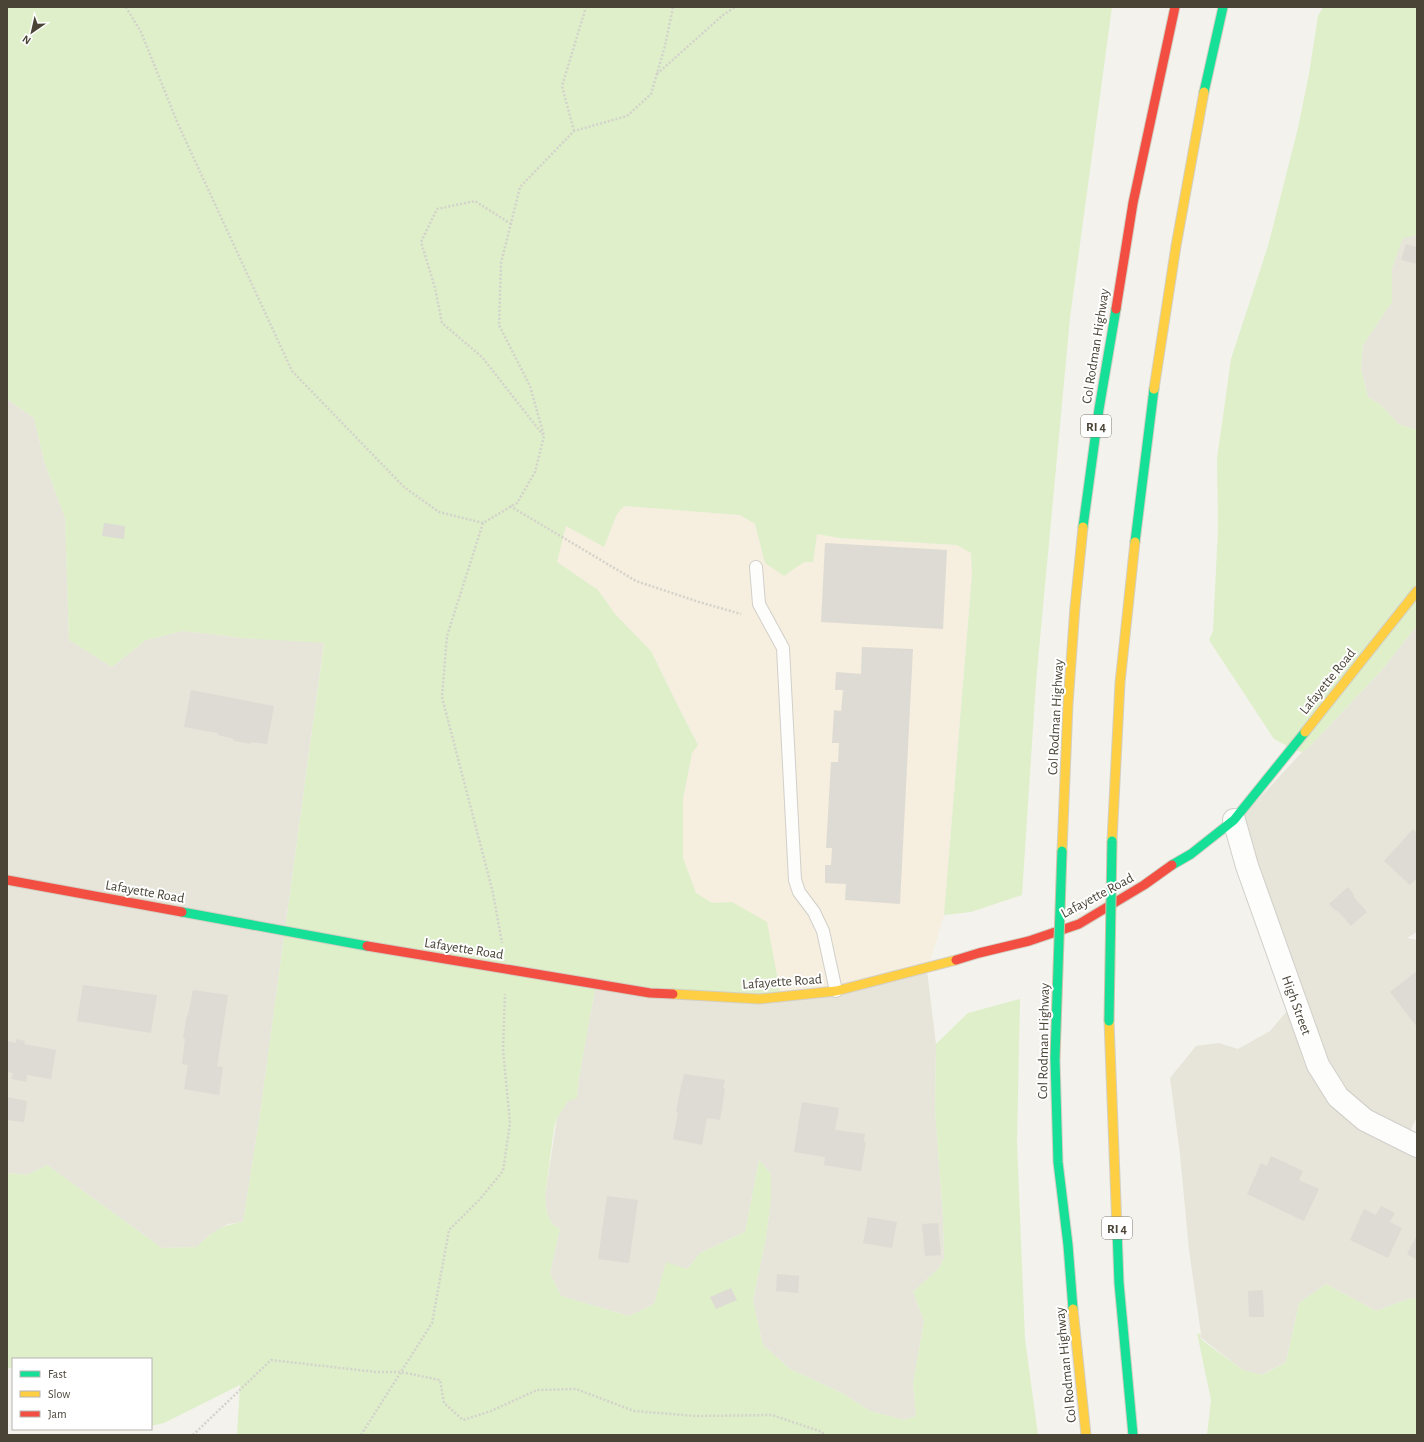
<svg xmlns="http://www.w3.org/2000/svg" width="1424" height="1442" viewBox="0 0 1424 1442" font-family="'Alegreya Sans',sans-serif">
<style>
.residential{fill:#e7e4d9}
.commercial{fill:#f6eede}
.green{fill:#deefca}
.building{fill:#dddbd4}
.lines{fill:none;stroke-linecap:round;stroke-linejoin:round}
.lane-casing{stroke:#d1cfc9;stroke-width:14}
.street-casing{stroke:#d1cfc9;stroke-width:24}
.fast-casing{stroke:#d3cfc3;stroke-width:11}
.slow-casing{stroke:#d3cfc3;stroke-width:11}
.jam-casing{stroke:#d3cfc3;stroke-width:11}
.path{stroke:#d3d2cb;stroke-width:2.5;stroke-dasharray:2 2;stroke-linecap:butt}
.lane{stroke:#fdfdfc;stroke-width:12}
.street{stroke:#fdfdfc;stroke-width:22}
.fast{stroke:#16e098;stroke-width:9}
.slow{stroke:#ffcf43;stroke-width:9}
.jam{stroke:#f24e42;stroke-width:9}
.fast-bridge-casing{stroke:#ccc2a6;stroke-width:11;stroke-linecap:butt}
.fast-bridge{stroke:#16e098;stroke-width:9}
.labels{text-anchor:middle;stroke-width:4;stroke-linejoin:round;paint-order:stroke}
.shield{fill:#fff;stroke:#807c73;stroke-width:1}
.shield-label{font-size:13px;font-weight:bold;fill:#4a4437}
.street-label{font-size:14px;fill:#4a4437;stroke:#fff}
</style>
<rect width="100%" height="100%" fill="#f3f2ec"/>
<path class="residential" d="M1417,235V430L1398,424L1382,406L1368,397L1361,369L1363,345L1392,302V268L1403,237Z
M7,399L34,418L44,461L65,518L69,640L112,667L146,640L183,631L228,636L240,638L324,642L259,1121L243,1222L228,1224L208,1236L197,1247L162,1248L47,1165L27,1175L7,1173Z
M1415,628L1417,629V932L1407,938L1417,940V1116L1409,1134L1417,1139V1300L1411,1298L1376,1311L1326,1284L1299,1303L1286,1362L1261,1375L1243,1370L1200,1337L1201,1334L1189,1250L1180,1154L1170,1078L1196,1046L1219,1043L1238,1049L1270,1031L1300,996L1233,827L1302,752L1310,746L1381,671Z
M927,971L936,1044L935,1110L943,1217L944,1258L939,1268L913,1292L924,1321L913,1383L916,1416L904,1420L870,1411L842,1393L790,1369L763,1345L753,1301L766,1238L771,1200V1174L759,1160L745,1232L700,1253L687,1269L667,1263L654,1304L629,1316L561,1296L550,1273L560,1229L552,1224L547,1213L545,1197L557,1118L568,1100L577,1098L579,1078L595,989Z"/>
<path class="commercial" d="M624,506L740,515L755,524L765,563L784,576L804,562L817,534L840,538L957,545L971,553L972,574L944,915L927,971L781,997L732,902L712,903L696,893L683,858V799L692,753L698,745L651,651L615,614L598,590L557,562L566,526L604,547L617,514Z"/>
<path class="green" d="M7,7H1112L1070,318L1036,682L1022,895L971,912L944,915L972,574L971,553L957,545L840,538L817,534L813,562H804L784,576L765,563L755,524L740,515L624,506L617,514L604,547L566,526L557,562L598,590L615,614L651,651L678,706L698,745L692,753L683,799V858L696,893L712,903L732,902L767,922L781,997L595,989L579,1078L577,1098L568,1101L557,1118L554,1128L545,1197L547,1213L552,1224L560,1229L550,1273L561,1296L629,1316L654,1304L666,1262L687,1269L700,1253L745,1232L759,1160L771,1174V1200L766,1238L753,1301L763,1345L790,1369L842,1393L870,1411L904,1420L916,1416L913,1383L924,1321L913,1292L939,1268L944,1258L943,1217L935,1110L936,1044L968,1013L1020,999L1017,1143L1025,1339L1038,1435H237L240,1385L164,1423L151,1426V1359H13V1369L7,1367V1173L27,1175L47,1165L162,1248L197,1247C211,1232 222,1225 243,1222L259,1121L324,643L240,638L228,636L183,631L146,640L112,667L69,640L65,518L44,461L34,418L7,399Z
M1323,7H1417V235L1403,238L1392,268V302L1363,345L1361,369L1368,397L1382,406L1398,424L1417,430V629L1415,628L1381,671L1310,746L1302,752L1295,750L1274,739L1209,640L1213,631L1218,528L1217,459L1231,359L1268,246L1298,128L1309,74L1318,16Z
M1326,1284L1376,1311L1411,1298L1417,1300V1435H1207L1211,1400L1197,1333L1201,1335L1200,1337L1202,1340L1243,1370L1262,1375L1286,1362L1299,1303Z"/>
<path class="building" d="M1406,244L1417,247V264L1401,260Z
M104,523L125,526L124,539L102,536Z
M825,543L947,550L943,629L821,622Z
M862,647L913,649L900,904L845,900L846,884L825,883V865H831L832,848H826L831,762H838L839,743H832L834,710L841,711L843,690H835L836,672L861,674Z
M191,690L274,706L267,744L251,742V744L234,741V739L218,735V733L184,727Z
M1413,829L1417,833V878L1410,885L1384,861Z
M1348,887L1354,895L1353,896L1367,912L1351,926L1337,910L1336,911L1329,904Z
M1417,971V1027L1390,992Z
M83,985L157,995L151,1033L77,1021Z
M193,990L228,995L217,1066L223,1067L219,1095L184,1089L188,1065L182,1064L185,1039L183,1038L187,1015H188Z
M16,1039L25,1041L24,1044L56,1050L51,1079L27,1075L26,1082L12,1079L13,1073L7,1072V1041L16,1043Z
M684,1074L725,1080L723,1088L725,1089L720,1120L707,1118L702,1145L673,1139L678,1113L676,1112L682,1081H683Z
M7,1097L27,1101L24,1122L7,1120Z
M802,1102L839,1108L835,1130L865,1134L864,1142H866L861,1171L824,1165L825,1157L794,1152Z
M1271,1156L1303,1171L1299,1180L1319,1189L1304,1221L1247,1194L1261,1163L1267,1166Z
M607,1196L638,1200L629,1263L598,1259Z
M1381,1206L1395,1213L1390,1222L1402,1228L1388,1258L1350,1240L1364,1209L1376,1215Z
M868,1217L897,1222L892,1248L863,1243Z
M938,1223L941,1255L925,1256L922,1224Z
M1417,1235V1260L1407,1254Z
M777,1274L799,1276L798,1293L776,1291Z
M731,1288L737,1300L716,1309L710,1297Z
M1263,1290L1264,1317H1249L1248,1291Z"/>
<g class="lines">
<g class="lane-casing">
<path id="lane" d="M756,567L759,604L783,648L795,880L799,892L814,912L823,931L836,991"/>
</g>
<g class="street-casing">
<path id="street" d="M1234,820L1247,866L1318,1065L1338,1097L1365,1120L1417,1146"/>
</g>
<g class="fast-casing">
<path id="fast" d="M1204,92L1223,7
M1083,527L1099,409L1116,309
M1135,542L1154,389
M1172,865L1191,854L1234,820L1305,732
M182,912L367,946
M1055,1058L1058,1162L1068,1245L1073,1309
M1117,1229L1119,1283L1133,1435"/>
</g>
<g class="slow-casing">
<path id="slow" d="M1154,389L1176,246L1204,92
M1305,732L1417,591
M1112,841L1120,683L1135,542
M1062,851L1068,704L1075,607L1083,527
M673,994L759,999L836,991L956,960
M1109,1021L1117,1229
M1073,1309L1086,1435"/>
</g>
<g class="jam-casing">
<path id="jam" d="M1116,309L1133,203L1175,7
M7,880L182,912
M367,946L650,993L673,994
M956,960L979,953L1029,941L1079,924L1144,885L1172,865"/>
</g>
<path class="path" d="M126,7L141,32L178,124L292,371L404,487L439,512L483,523L517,503L535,472L544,436L530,386L499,325L501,263L520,187L574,131L627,116L651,94L665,46L673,7
M657,74L723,15L735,7
M574,131L562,86L586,7
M511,224L475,201L437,209L421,242L435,288L442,323L482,357L543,435
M510,506L636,581L699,602L741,614
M483,523L447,636L442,697L493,893L502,943
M193,1435L271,1360L376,1372H401L440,1380L444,1403L463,1420L491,1411L537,1390L576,1389L634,1411L696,1416L772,1415L822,1432L824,1435
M361,1435L432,1323L449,1230L479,1200L503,1171L510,1123L503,1049L505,994"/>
<use href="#lane" class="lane"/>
<use href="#street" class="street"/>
<use href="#fast" class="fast"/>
<use href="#slow" class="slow"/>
<use href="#jam" class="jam"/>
<g class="fast-bridge-casing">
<path id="fast-bridge" d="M1109,1021L1112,841
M1055,1058L1062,851"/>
</g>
<use href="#fast-bridge" class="fast-bridge"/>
</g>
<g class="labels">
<g class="shield">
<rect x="1081" y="415" width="30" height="22" rx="3"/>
<rect x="1102" y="1217" width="30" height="22" rx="3"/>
</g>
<g class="shield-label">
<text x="1096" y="431">RI 4</text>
<text x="1117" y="1233">RI 4</text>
</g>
<g class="street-label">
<text transform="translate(1095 346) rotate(-81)" y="5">Col Rodman Highway</text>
<text transform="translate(1327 681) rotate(-51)" y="5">Lafayette Road</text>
<text transform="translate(1055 717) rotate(-87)" y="5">Col Rodman Highway</text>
<text transform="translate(145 891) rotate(10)" y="5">Lafayette Road</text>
<text transform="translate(1097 895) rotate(-28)" y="5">Lafayette Road</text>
<text transform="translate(464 948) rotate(9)" y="5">Lafayette Road</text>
<text transform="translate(782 981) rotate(-4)" y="5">Lafayette Road</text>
<text transform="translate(1297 1005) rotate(70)" y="5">High Street</text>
<text transform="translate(1043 1041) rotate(-89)" y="5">Col Rodman Highway</text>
<text transform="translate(1065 1365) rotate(-96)" y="5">Col Rodman Highway</text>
</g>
</g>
<rect width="1424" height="1442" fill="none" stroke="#4a4437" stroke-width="16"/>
<rect x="12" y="1358" width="140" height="72" fill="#ffffff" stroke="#b7b4af"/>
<rect x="20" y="1371" width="20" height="6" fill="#16e098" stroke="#b7b4af"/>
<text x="48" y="1378" font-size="12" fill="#4a4437">Fast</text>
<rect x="20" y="1391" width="20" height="6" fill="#ffcf43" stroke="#b7b4af"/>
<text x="48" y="1398" font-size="12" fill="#4a4437">Slow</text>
<rect x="20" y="1411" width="20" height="6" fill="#f24e42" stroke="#b7b4af"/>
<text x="48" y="1418" font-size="12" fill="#4a4437">Jam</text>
<g transform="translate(32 32) rotate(214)" stroke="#ffffff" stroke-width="3" paint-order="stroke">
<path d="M0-3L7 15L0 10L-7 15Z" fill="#4a4437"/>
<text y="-6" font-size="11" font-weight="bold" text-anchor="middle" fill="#4a4437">N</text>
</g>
</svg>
